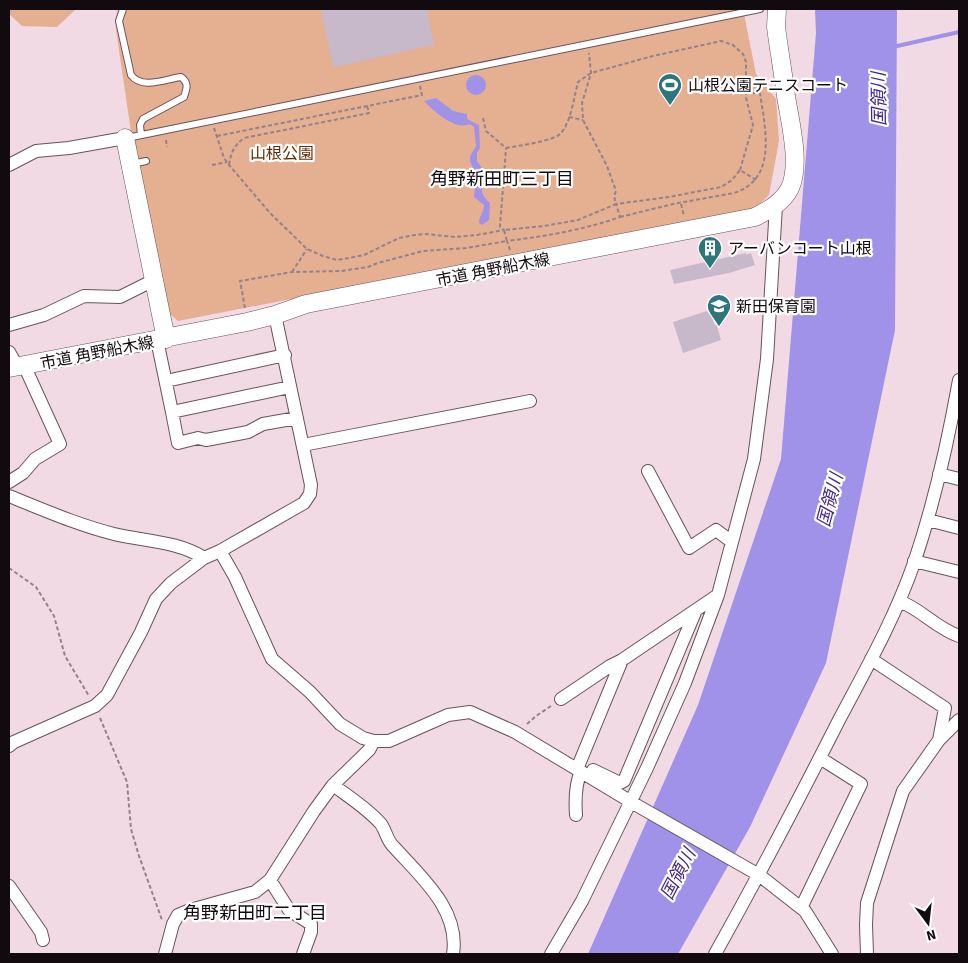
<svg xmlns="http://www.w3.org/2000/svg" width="968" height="963" viewBox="0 0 968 963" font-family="'Source Sans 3','Noto Sans JP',sans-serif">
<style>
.green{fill:#e5af92}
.water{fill:#a092e8}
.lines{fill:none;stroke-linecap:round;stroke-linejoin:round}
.stream{stroke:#a092e8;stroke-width:4}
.building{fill:#c7b8ca}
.lane-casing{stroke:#67535c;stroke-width:8}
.street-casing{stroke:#67535c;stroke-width:14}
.secondary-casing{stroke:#67535c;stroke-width:19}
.path{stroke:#94828a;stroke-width:2;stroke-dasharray:4 2.5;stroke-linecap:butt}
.lane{stroke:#fff;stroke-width:6}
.street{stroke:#fff;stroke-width:12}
.secondary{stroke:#fff;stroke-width:18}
.labels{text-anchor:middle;stroke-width:4.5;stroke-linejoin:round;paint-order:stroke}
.poi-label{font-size:16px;fill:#120a0e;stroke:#fff;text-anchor:start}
.park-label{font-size:16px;fill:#632c05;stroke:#fff}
.street-label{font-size:16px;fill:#120a0e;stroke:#fff}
.water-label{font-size:18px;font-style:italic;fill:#432689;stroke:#fff}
.neighbourhood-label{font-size:18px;fill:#120a0e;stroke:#fff}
</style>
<rect width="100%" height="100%" fill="#f2dae4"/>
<path class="green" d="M9,9H76L57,27L22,26L9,14Z
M118,9H743L756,74L776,99L779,141L769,195L755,209L178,321L166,311L131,132L116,30L115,20Z"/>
<path class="water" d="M815,9H897L895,330L826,663L750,827L678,954H588L698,705L781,459L816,33Z
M466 85a10 10 0 1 1 20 0a10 10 0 1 1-20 0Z
M436,98L453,111L467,114V119L479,125L480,148L477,153V161L486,174C483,188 477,192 490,203L489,220L482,225L479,223C479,216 484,212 484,205L474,197L476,176L470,161V156L476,146L474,127L470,124C455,131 434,111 424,101Z"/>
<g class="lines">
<path class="stream" d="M893,47L959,32"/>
</g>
<path class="building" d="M321,9H427L434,45L333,67Z
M746,253V255L751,253L755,265L729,273L674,284L670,270Z
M710,310L714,324L717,326L721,340L683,353L673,322Z"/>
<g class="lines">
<g class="lane-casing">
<path id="lane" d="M123,9L119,21L131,75C142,90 166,79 181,77C189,83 187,88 184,97L143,119L140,125L141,135
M127,138L760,9
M132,164L146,161"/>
</g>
<g class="street-casing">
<path id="street" d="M9,165L36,151L69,148L125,138
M9,325L44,315L84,296L120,297L154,280
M157,340L172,412L290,387
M9,352L17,366
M166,381L285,355
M172,412L178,443L198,438L206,440L248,432L263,424L297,418
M303,445L530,401
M648,471L689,548L716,530L732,542
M939,474L959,479
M9,482L23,473L35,459L60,444L24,365
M9,496C44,510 78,525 114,534C143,541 178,541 204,558L220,551L304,503L310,494L311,485L275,315
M928,520L959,528
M220,551L235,577L272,659L310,692L340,724L363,738L374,741
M914,561L959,572
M899,601C921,609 936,628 959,636
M871,659L945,708L939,740
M561,699L610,666L622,660
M9,746L14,742L95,706L107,695L141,632L156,599L171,583L204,558
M577,769L622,660L718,595
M593,770L620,783L624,781L696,610
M333,785C349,797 368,809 381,824C386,831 387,841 394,847C421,877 460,910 453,954
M576,815C575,801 575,785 581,771
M270,880L289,910L311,924V932L303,954
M9,886L41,932L43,940
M801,908L861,784L820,758
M165,954L173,924L178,915L190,910L255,892L270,880L314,811L333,785L369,750L374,741H389L448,715L470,712L515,732L638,806L759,875L805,911L832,954
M551,954L582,901L647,768L685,683L718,595L754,459L767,359L776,205
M715,954C758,877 799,799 839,720C866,669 895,618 914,563C934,504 948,442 959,380
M867,954L866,925L867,903L903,791L939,740L959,720"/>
</g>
<g class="secondary-casing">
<path id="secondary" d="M125,138L166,339
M9,368L247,322L275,315L306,304L755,217C769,210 783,202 790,188C801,164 790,122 786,96C783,73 779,50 776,27L777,9"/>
</g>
<path class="path" d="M569,117L583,120
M483,118L486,131L506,148
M214,128L224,158L229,165L270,213L307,249L323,256L337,260L349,258L364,255L399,238L415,235L426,234L455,237L477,235L504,230L500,227L506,148
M217,136L422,95L420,86
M166,140L167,147
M506,148C517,146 553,141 560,134C571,123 574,97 578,82L591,73L653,56L721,41L733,45L743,54L746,62V98L753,125L740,170
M212,165L227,162
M229,165C231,152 234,146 244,138L369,113L367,106
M681,204L684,216
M620,217L673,204L734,193C778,179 765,128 760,93H746
M510,250L507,241C546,236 583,230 620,217L616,204L669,197L721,187L732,180L740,170L756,180
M292,272L307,249
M245,308L240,281L292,272L341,271L368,267L378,263L423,251L466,248L507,241L504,230L544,226L578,220L616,204L614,196L616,191L607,166L583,120L582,103L591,73L589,53
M9,568L36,587L54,616L65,656L89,696
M100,718L127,782L131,829L139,856L162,920
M527,724L536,716L551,706"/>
<use href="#lane" class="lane"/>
<use href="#street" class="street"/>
<use href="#secondary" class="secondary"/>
</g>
<defs>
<g id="stadium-pin" transform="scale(1.25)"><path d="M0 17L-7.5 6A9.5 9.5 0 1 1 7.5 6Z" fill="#2d767b" stroke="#fff"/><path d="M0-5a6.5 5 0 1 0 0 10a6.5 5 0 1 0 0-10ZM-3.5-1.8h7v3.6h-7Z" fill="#fff"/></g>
<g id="building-pin" transform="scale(1.25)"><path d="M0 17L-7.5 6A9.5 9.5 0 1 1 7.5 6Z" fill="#2d767b" stroke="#fff"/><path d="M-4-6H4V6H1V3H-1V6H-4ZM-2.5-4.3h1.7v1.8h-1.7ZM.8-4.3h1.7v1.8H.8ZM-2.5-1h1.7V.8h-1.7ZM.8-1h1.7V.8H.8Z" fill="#fff"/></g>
<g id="school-pin" transform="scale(1.25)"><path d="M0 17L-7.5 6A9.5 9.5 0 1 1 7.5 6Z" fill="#2d767b" stroke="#fff"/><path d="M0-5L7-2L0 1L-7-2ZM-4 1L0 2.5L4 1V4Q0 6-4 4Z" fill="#fff"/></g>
</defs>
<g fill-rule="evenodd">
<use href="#stadium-pin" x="670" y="85"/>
<use href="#building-pin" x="710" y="248"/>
<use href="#school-pin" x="719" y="306"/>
</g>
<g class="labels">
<g class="poi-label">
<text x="688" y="91">山根公園テニスコート</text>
<text x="728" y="254">アーバンコート山根</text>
<text x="736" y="312">新田保育園</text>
</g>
<g class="park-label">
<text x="282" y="159">山根公園</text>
</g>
<g class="street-label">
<text transform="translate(493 269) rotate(-11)" y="6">市道 角野船木線</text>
<text transform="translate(97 352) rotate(-11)" y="6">市道 角野船木線</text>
</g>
<g class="water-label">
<text transform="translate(879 99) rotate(-91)" y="6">国領川</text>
<text transform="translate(830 500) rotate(-75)" y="6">国領川</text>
<text transform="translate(678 874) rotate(-63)" y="6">国領川</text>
</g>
<g class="neighbourhood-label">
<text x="502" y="185">角野新田町三丁目</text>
<text x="255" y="919">角野新田町二丁目</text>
</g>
</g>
<rect width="968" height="963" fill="none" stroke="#120a0e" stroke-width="20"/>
<g transform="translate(928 923) rotate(165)" stroke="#ffffff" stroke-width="4" paint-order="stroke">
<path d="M0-4L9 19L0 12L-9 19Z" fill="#120a0e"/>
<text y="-8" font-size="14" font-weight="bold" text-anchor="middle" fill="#120a0e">N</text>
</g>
</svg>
